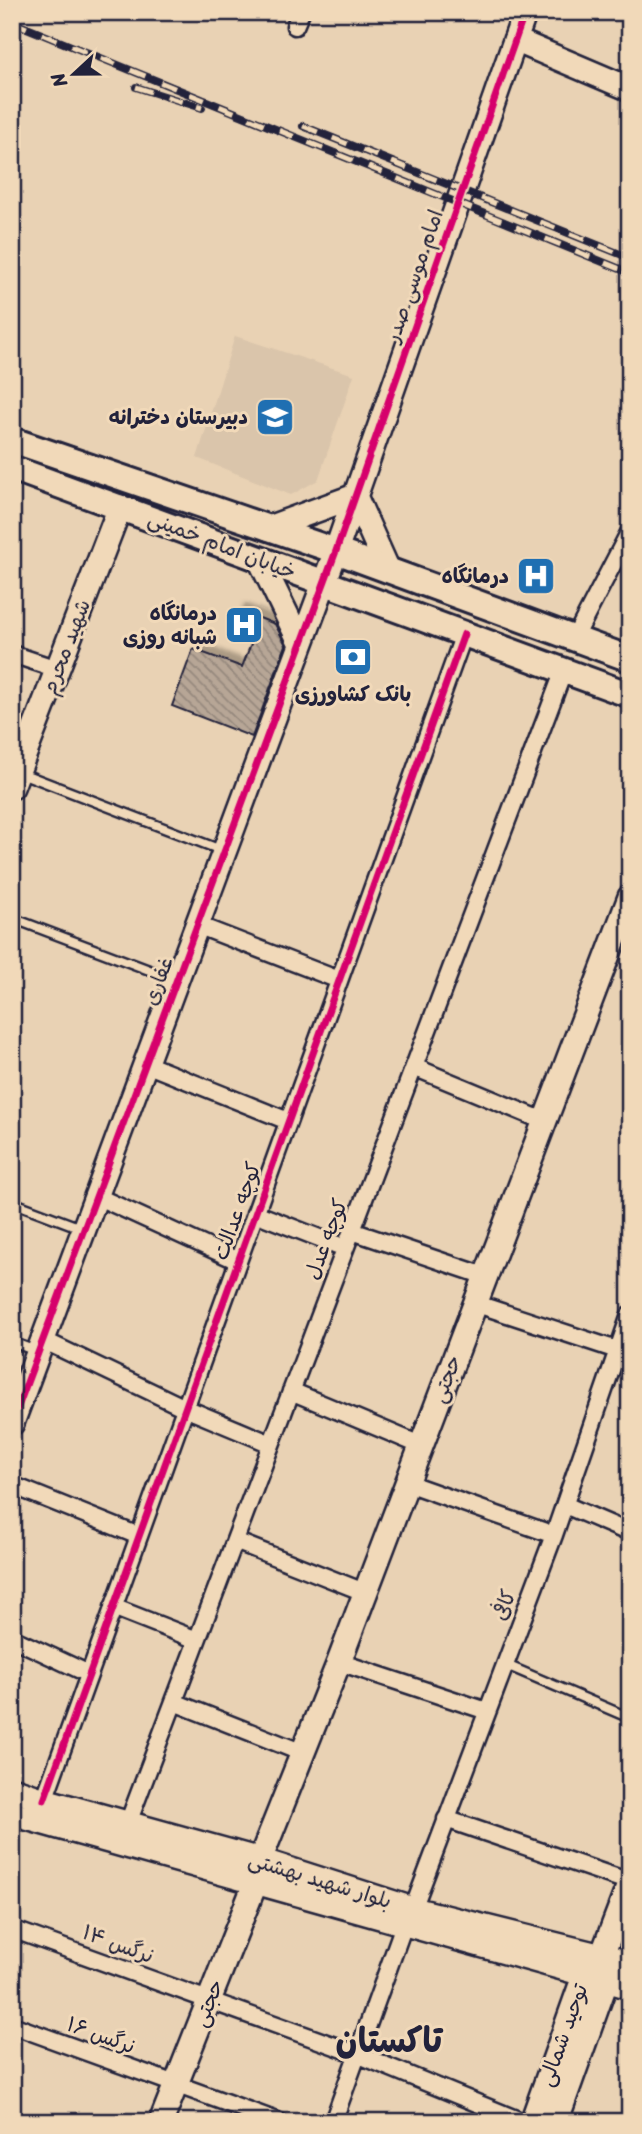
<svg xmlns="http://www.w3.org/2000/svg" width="642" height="2134" viewBox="0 0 642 2134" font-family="Sriracha,'Playpen Sans Arabic',sans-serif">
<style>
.built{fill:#dac5ab}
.building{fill:url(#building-back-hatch);stroke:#22223b;stroke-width:2;filter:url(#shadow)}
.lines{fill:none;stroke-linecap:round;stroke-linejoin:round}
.lane-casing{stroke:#22223b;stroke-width:13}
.street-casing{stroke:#22223b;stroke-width:21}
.secondary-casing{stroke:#22223b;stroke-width:28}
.primary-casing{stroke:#22223b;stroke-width:30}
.lane{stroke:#f1d9b9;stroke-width:8}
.street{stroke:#f1d9b9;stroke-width:16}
.secondary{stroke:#f1d9b9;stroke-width:23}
.primary{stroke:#f1d9b9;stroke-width:24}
.rail-casing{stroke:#22223b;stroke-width:8}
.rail{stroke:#f1d9b9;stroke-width:5;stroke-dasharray:16;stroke-linecap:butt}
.cycleway-casing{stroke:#f1d9b9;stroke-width:11}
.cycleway{stroke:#d6006c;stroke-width:7}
.labels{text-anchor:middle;stroke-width:6;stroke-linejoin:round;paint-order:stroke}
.street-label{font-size:21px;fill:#22223b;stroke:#f1d9b9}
.poi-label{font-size:21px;font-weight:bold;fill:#22223b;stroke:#f1d9b9;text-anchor:end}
.town-label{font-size:35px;font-weight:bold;fill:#22223b;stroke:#f1d9b9}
</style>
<defs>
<pattern id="building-back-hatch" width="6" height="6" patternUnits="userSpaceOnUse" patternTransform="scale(1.75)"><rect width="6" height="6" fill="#b7a696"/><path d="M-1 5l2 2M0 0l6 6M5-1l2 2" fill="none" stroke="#94877c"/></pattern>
<filter id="shadow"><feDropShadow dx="6" dy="-6" stdDeviation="2" flood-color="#0004"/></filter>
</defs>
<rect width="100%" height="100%" fill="#e9d2b4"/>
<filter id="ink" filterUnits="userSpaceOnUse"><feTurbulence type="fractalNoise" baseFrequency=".0143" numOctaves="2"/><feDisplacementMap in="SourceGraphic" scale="14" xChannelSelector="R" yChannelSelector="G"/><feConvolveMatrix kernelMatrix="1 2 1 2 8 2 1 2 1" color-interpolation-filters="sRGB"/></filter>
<g filter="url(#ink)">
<path class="built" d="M235,336L354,375L318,480L291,495L197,458Z"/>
<path class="building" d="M239,610L275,624L286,645L252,737L172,706L193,649L242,667L252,641L230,632Z"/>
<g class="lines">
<g class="lane-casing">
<path id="lane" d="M21,773L221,850
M12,918L173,979
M12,1202L81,1228
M12,1342L36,1351
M504,1664L630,1718"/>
</g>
<g class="street-casing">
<path id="street" d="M295,26L301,12
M574,639L630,531
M12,654L57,669
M197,925L339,980
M146,1064L288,1121
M414,1067L544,1121
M96,1196L238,1261
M255,1213L345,1248
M352,1231L485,1276
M474,1303L617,1350L630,1358
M43,1340L185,1408L271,1444
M291,1391L420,1445
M407,1483L554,1535
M12,1485L139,1536
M565,1505L630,1533
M235,1541L364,1592
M113,1607L197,1640
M12,1638L89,1674
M339,1662L487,1711
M174,1702L303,1753
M44,1800L464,634
M446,1819L630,1882
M128,1823L564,670
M413,1909L554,1535L630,1315
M12,1929L357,2054L523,2122
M12,2025L280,2122
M333,2122L404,1925"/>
</g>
<g class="secondary-casing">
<path id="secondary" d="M515,40L630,89
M268,528L355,496L388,570
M260,560L301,644
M12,787L120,507
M12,1423L336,551L525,12
M12,1789L44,1800L260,1860L413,1909L630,1963
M12,1814L630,1987
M260,1860L339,1662L630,897
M161,2122L255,1884
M532,2122L584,1976L601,1958L630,1882
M556,2122L606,1982L603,1967"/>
</g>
<g class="primary-casing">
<path id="primary" d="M12,440L336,551L630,659
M12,468L630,695"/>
</g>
<use href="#lane" class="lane"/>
<use href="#street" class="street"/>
<use href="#secondary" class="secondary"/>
<use href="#primary" class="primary"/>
<g class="rail-casing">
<path id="rail" d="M12,22L630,273
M136,87L202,108
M303,126L630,258"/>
</g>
<use href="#rail" class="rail"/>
<g class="cycleway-casing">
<path id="cycleway" d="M12,1423L336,551L525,12
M44,1800L464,634"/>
</g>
<use href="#cycleway" class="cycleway"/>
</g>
</g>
<defs>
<g id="school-square" transform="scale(2.0125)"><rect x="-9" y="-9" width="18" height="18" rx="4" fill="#1f6fb2" stroke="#f1d9b9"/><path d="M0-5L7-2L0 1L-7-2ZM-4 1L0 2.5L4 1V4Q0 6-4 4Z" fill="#fff"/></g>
<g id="hospital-square" transform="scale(2.0125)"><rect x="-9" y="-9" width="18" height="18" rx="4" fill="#1f6fb2" stroke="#f1d9b9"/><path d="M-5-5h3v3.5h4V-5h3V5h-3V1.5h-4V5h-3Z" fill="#fff"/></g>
<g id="bank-square" transform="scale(2.0125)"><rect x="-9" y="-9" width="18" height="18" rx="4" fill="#1f6fb2" stroke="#f1d9b9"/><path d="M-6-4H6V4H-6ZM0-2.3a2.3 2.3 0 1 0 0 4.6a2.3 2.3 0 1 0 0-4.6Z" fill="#fff"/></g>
</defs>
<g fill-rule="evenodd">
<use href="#school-square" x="275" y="417"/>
<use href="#hospital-square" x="536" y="576"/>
<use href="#hospital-square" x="244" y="625"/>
<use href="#bank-square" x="353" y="657"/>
</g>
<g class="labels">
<g class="street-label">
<text transform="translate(414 276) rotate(-71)" y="7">امام موسی صدر</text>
<text transform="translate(222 545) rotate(21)" y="7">خیابان امام خمینی</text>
<text transform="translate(66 647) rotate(-69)" y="7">شهید محرم</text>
<text transform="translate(158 981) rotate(-70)" y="7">غفاری</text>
<text transform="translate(237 1211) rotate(-70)" y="7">کوچه عدالت</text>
<text transform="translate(326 1239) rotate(-69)" y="7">کوچه عدل</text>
<text transform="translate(446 1379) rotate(-69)" y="7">حجتی</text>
<text transform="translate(504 1605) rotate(-69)" y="7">کافی</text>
<text transform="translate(320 1880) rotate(17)" y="7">بلوار شهید بهشتی</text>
<text transform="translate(118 1944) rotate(20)" y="7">نرگس ۱۴</text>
<text transform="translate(208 2003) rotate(-68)" y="7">حجتی</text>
<text transform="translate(101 2035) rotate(20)" y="7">نرگس ۱۶</text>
<text transform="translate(563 2035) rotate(-70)" y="7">توحید شمالی</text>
</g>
<g class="poi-label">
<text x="248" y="424">دبیرستان دخترانه</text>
<text x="509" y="583">درمانگاه</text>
<text x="217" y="620">درمانگاه<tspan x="217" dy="24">شبانه روزی</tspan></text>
<text x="353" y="701" text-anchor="middle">بانک کشاورزی</text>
</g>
<g class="town-label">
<text x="389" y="2052">تاکستان</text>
</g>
</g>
<rect width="642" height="2134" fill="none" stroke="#f1d9b9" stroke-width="42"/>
<rect x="21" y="21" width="600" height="2092" fill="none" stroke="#22223b" stroke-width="2.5" filter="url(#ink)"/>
<g transform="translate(74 74) rotate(248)" stroke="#f1d9b9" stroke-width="5" paint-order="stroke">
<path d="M0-5L12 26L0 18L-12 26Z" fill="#22223b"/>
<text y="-10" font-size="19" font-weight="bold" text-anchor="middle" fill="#22223b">N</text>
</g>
</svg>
